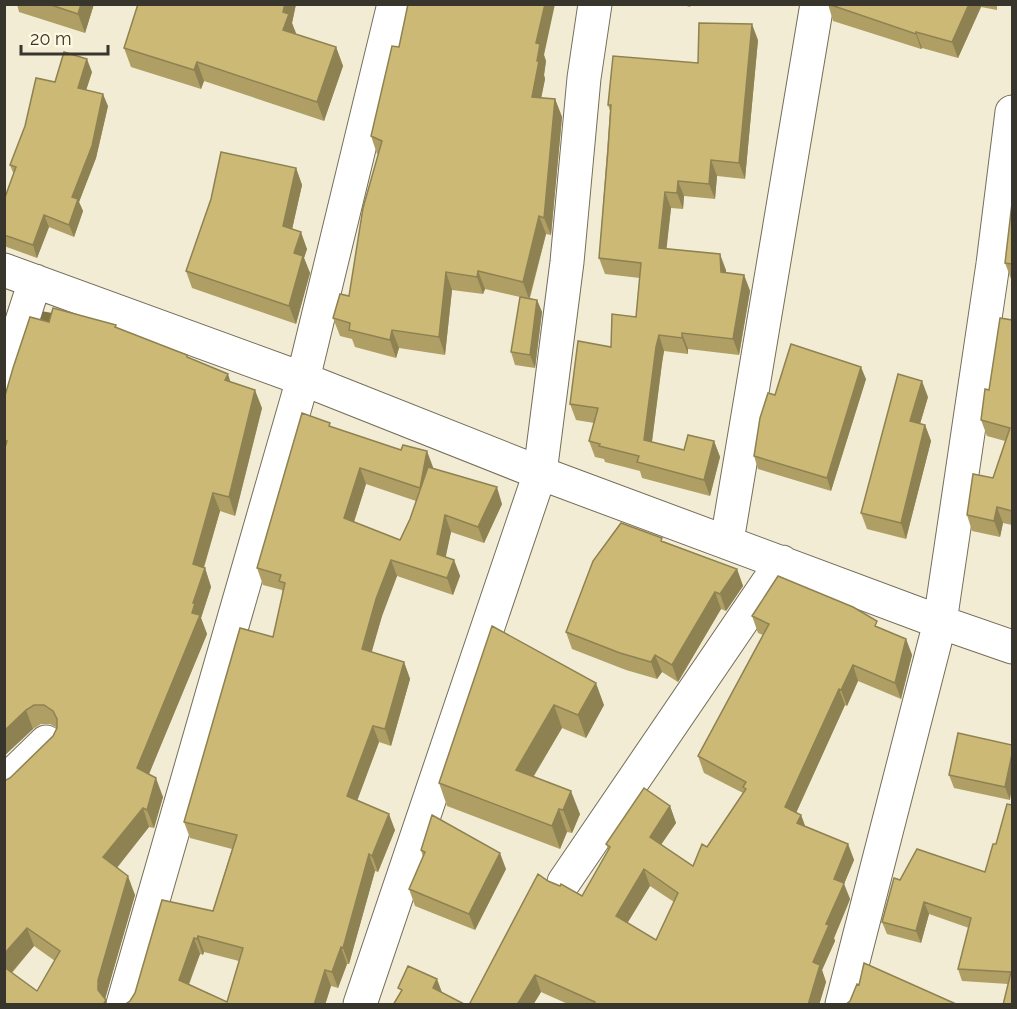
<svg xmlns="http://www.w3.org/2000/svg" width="1017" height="1009" viewBox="0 0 1017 1009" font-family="Raleway,sans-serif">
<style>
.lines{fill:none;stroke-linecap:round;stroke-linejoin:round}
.stream{stroke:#807442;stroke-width:9}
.minor-casing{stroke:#746e5a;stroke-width:35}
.minor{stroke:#fff;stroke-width:33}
.wall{fill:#af9f65;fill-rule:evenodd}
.shaded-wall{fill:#8e8252}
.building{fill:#cbb975;stroke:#8e8252;stroke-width:1.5;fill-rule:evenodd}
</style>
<rect width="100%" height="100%" fill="#f2ecd4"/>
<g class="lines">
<path class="stream" d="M29,318L43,316L60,319"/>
<g class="minor-casing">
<path id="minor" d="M4,270L303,379L540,473L940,622L1012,647
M4,377L35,281
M727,541L817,4
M4,783L46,742
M564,882L782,562
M123,1004L303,379L394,4
M360,1004L540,473L567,262L584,78L595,4
M842,1004L940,622L993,264L1012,112"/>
</g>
<use href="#minor" class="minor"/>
</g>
<path class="wall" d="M17,4H94L85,33L19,12Z
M138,4H296L292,23L295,34L336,47L343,66L324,121L204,81L201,89L131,67L124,48Z
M680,4H691L690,7Z
M828,4H1012V5H997V10L981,7L958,58L922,48L921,49L833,21Z
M758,40L745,179L717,176L715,199L684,196L683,209L671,208L666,248L726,270V273L744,275L750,291L739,355L688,349V354L664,351L662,363L652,442L684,450L714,441L720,457L710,496L642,478L640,471L605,462L604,459L595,457L589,441L594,423L576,420L570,404L611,347L636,317L640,278L605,274L599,258L610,111L608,105L698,63Z
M399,47L544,55L546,61L544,75L545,79L541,98L555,99L562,117L551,235L546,234L530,298L537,300L542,312L535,368L515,365L511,352L520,297L485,289L483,294L452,290L445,355L399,348L396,358L355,347L352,339L340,336L333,318L349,296L378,154H377L371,136Z
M92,72L86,90L108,106L96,158L79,202L83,211L74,237L49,227L37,258L4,246V200L14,175L10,165L55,82Z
M296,168L302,185L292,229L307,249L304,258L310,273L296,324L192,288L186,271Z
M1012,203V279H1011L1005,263Z
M1012,320V525L1003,523L1000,537L972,531L967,515L993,478L1005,441L987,436L981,420Z
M49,322L116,325L117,328L187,355L188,358L231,382L262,408L235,516L220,511L204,568H205L211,587L201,618L207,634L149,774L163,797L154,828L149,827L117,868L135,895L105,999L4,1005L10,778L53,736L57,728L50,724H41L33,729L4,756V399ZM34,946L55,961L37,991L12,973Z
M866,379L831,491L758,469L754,456L775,395Z
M928,397L920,424L925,425L931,441L906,539L867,529L861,513Z
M332,427L433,467V469L502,504L484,543L451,532L445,557L454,560L460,576L453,595L397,576L382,616L371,652L404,662L410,679L391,746L379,742L357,800L395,830L378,872L375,871L349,964H347L338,988L331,986L325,1005L130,1001L213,911L232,849L190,838L184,822L273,637L283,593L282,590L263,585L257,568ZM366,484L416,501L410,519L400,540L354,522ZM204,952L239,961L227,1002L189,985L200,954L203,955Z
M663,541L737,569L743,586L726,611L721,609L678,682L662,672L657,679L626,670L572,649L566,632Z
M752,616L879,628L906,639L912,655L901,699L858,681L847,706L845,705L796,813L801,815L805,826L848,844L854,860L844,884L850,899L849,902L834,938L835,941L822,970L826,982L819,1005H570L541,992L533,1005H469L548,881L582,896L609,850L606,844L670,806L676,823L661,845L693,866L707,847L743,793L704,773L698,756L763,635L758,633ZM650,886L674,902L656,940L627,923Z
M492,626L604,705L586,738L562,728L534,776L580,814L572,833L567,832L560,849L447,806L439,783Z
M1012,745L1010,800L954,788L949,775Z
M1007,804L1012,1005L1008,984L962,981L958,969L969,928L929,914L921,943L887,934L882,922L900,880L985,872L996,844Z
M421,850L506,869L475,930L415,906L409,889L423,857Z"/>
<path class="shaded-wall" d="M81,4H94L85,33L78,14Z
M285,4H296L292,23L296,33L290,49L283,30V12Z
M545,4H555L544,55L546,61L544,75L545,79L538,114L532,97L537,61L536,43Z
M969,4H979L981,7L958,58L952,42Z
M752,24L758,40L745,179L739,163Z
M916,32L922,48L921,49L916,34Z
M336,47L343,66L324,121L317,102Z
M87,59L92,72L83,100L78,88Z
M197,62L204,81L201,89L194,70Z
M103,94L108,106L96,158L79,202L83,211L74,237L69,225L72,197Z
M555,99L562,117L551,235L544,218Z
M711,160L717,176L715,199L709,184Z
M296,168L302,185L289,243L283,226Z
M678,181L684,196L683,209L677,193Z
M665,192L671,208L665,263L659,248Z
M44,215L49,227L37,258L33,245Z
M539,216L546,234L529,299L523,282Z
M301,232L307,249L304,258L310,273L296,324L289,306L294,253Z
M720,254L726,270V288L721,272Z
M478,271L485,289L483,294L477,277Z
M446,272L452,290L445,355L439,337Z
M744,275L750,291L739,355L733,339Z
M537,300L542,312L535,368L530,355Z
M392,330L399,348L396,358L390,340Z
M682,333L688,349V354L682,338Z
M659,335L664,351L662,363L650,456L644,440L656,347Z
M861,367L866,379L831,491L827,478Z
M228,374L234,393L225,380Z
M922,381L928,397L916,437L910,421Z
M255,390L262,408L235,516L229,497Z
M925,425L931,441L906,539L901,523Z
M714,441L720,457L710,496L704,480Z
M427,451L433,467L426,504L420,488Z
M360,468L366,484L350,534L344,518Z
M497,487L502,504L484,543L478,527Z
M213,493L220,511L199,583L193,564Z
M997,507L1003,523L1000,537L994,521Z
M445,515L451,532L443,570L437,554Z
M391,560L397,576L382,616L368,665L362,649L376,599Z
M454,560L460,576L453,595L447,578Z
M205,568L211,587L201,618L207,634L144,786L137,768L192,613L193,603Z
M737,569L743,586L726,611L720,594Z
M715,592L721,609L678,682L672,665Z
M906,639L912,655L901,699L895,683Z
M655,655L662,672L657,679L651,662Z
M404,662L410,679L391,746L385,729Z
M853,665L858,681L847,706L841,690Z
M596,683L604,705L586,738L578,715Z
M839,689L845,705L791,824L785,807Z
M554,705L562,728L524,792L516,770Z
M26,710L33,729L4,756V731Z
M373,726L379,742L353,812L347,796Z
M1012,754V787L1010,800L1005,787Z
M156,778L163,797L154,828L147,810Z
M571,791L580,814L572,833L563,810Z
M670,806L676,823L655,853L650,837Z
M143,808L149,827L110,876L103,857Z
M559,809L567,832L560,849L552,826Z
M389,814L395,830L378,872L372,856Z
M801,815L807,831L797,823Z
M848,844L854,860L844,884L850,899L834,938L835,941L822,970L826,982L819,1005H808L813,962L826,924L834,879Z
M500,853L506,869L475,930L469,914Z
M369,854L375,871L349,964L343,948Z
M644,869L650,886L622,932L616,916Z
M128,876L135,895L105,999L107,1005H103L98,990V980Z
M924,902L929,914L921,943L916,931Z
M27,928L34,946L4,981V954Z
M198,936L204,952L203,955L197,939Z
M194,938L200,954L184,996L179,980Z
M341,947L347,964L338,988L332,972Z
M325,970L331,986L325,1005H314Z
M535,975L541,992L533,1005H517Z
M437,979L443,995L433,988Z"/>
<path class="building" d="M48,4H81L78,14Z
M138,4H285L283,12L289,14L283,30L336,47L317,102L197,62L194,70L124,48Z
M408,4H545L536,43L540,44L537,61H539L532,97L555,99L544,218L539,216L523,282L478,271L477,277L446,272L439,337L392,330L390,340L349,330L350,323L333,318L340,294L349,296L363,208L382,141L371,136L392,46L399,47Z
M828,4H969L952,42L916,32V34Z
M699,23L752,24L739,163L711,160L709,184L678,181L677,193L665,192L659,248L720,254L721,272L744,275L733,339L682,333V338L659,335L656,347L644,440L684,450L688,435L714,441L704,480L637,462L639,456L599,446L600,444L589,441L598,408L570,404L578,341L611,347L612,314L636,317L641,263L599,258L608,150L611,105H608L613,56L698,63Z
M64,52L87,59L78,88L103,94L92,146L72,197L78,199L69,225L44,215L33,245L4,235V200L16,167L10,165L25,126L36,78L55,82Z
M221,152L296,168L283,226L301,232L294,253L303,256L289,306L186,271L211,199Z
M1012,203V264L1005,263Z
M520,297L537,300L530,355L511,352Z
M53,308L116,325L115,327L187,355V357L228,374L225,380L255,390L229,497L213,493L193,564L205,568L193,603H195L192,613L200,615L137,768L156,778L147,810L143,808L103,857L128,876L98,980V990L106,1000L103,1005H4V967L37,991L60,951L27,928L4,954V781L10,778L53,736L57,728V719L53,711L44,705H34L26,710L4,731V451L7,441H4V399L13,368L30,317L49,322Z
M1000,318L1012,320V511L997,507L994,521L967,515L973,474L993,478L1010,428L981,420L985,389L989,390Z
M791,344L861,367L827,478L754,456L760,418L768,393L775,395Z
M898,374L922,381L910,421L925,425L901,523L861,513Z
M302,413L330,423L329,426L401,450L403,445L427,451L420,488L360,468L344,518L400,540L410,519L428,467L497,487L478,527L445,515L437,554L454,560L447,578L391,560L376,599L362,649L404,662L385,729L373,726L347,796L389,814L372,856L369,854L343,948L341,947L332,972L325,970L314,1005H124L130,1001L135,993L162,900L213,911L237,835L184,822L240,628L273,637L285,583L279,581L281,575L257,568ZM198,936L243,948L227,1002L179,980L194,938L197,939Z
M621,523L662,538L661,541L737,569L720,594L715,592L672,665L655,655L651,662L620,653L566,632L593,561Z
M778,576L853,607L877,621L875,626L906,639L895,683L853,665L841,690L839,689L785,807L801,815L797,823L848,844L834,879L844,883L843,886L826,924L829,925L813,962L820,965L808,1005H594L595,1002L535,975L517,1005H469L538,874L548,881L560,886L561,884L582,896L610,847L606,844L644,788L670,806L650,837L693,866L702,844L707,847L746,789L743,787L746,782L698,756L769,624L752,616ZM644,869L678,893L656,940L616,916Z
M492,626L596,683L578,715L554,705L516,770L571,791L563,810L559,809L552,826L439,783Z
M958,733L1012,745V754L1005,787L949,775Z
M1007,804L1012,805V1005H1003L1011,972L958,969L971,918L924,902L916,931L882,922L894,878L900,880L917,849L985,872L993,844H996Z
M432,815L500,853L469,914L409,889L425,852L421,850Z
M864,963L956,1004L845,1005L850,1001L857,984L859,985Z
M408,966L437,979L433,988L466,1005H393L402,990L398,988Z"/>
<rect width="1017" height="1009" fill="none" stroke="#37352c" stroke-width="12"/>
<path d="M21 45v9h87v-9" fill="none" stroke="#37352c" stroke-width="3"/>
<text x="30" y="45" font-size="18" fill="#37352c" stroke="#fff9e2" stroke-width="4.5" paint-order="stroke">20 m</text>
</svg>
